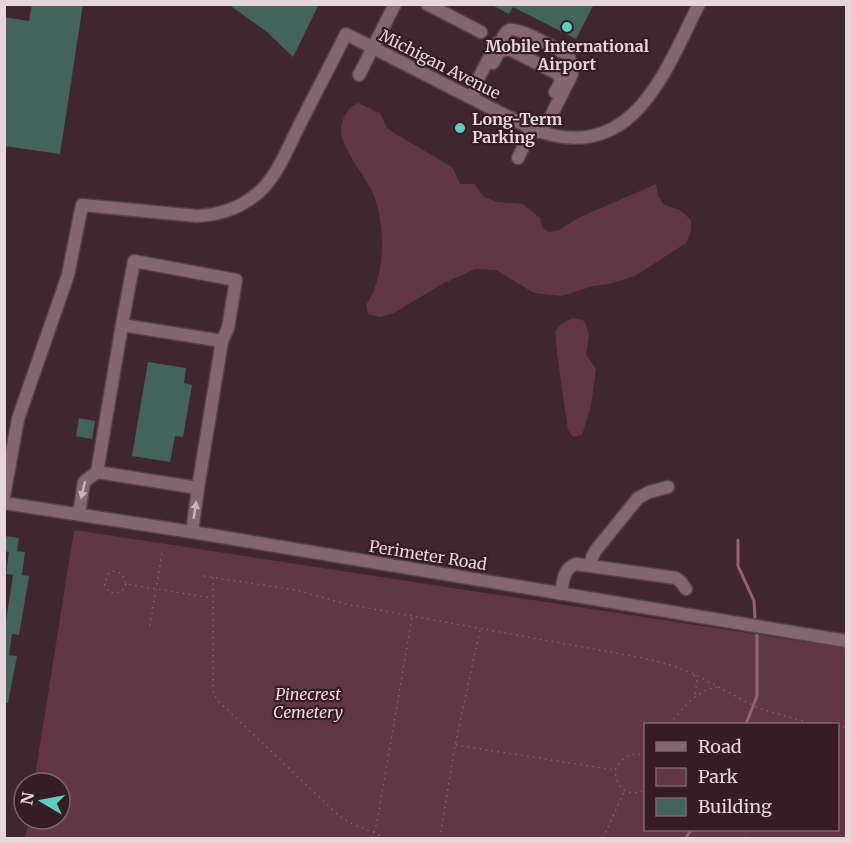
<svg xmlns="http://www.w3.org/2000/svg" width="851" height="843" viewBox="0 0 851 843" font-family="Merriweather,serif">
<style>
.green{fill:#613746;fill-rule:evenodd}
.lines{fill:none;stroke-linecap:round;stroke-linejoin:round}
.stream{stroke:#9c5e74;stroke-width:3}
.building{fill:#43645d}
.minor-casing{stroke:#57424a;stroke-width:15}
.path{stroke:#7d666e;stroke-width:1.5;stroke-dasharray:1.5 4.5;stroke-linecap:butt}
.minor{stroke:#83666f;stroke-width:12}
.oneway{fill:#c8b4ba}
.poi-dot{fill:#5cceba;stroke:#351c25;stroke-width:2}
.labels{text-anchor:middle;stroke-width:4.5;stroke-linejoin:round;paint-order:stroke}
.poi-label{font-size:16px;font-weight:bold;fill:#e6d5da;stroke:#351c25}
.street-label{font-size:16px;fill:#e6d5da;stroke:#351c25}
.park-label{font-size:16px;font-style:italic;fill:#fad4e0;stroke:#351c25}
</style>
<rect width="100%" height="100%" fill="#3f262f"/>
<path class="green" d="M358,103L380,113L387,128L394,133L452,167L460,184H474L484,197L497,202L523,204L540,218L542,227L549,232L559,230L578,218L656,184L658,196L664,205L680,210L691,220V231L686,243L635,276L609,284L593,286L562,296L534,293L496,270L475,269L442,284L394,313L380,317L368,314L366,305C386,277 386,225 373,194C365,176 347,155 342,137C338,125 346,107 358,103Z
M574,318L585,321L589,335L586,354L596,369L591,406L582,435L573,437L568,430C567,417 553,337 556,331C559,324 567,320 574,318Z
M74,530L846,648V838H25L29,819H60V783H34ZM646,724H838V830H646Z"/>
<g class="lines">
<path class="stream" d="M738,540V566L754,601L755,618
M746,724L757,696V635
M686,838L691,830"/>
</g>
<path class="building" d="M32,4H83L60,154L4,146V17L29,21Z
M228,4H319L293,57L267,32Z
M490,4H594L576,39L513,7L509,14Z
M148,362L186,368L184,383L192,385L183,437L175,436L170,462L132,456Z
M79,418L95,421L92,439L76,436Z
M4,536L19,538L17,551L25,552L22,575L29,576L19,635L12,634L9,655L17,656L8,703L4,702V634L13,575L6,574L9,552L4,551Z"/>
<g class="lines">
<g class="minor-casing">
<path id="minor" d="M427,4L481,32
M493,63L499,52L509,49L558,74L561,82L555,92
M359,75L395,4
M471,98L477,87L476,83L497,43L501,41C503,37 505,32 509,30C517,26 558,50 568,55L572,66V74L548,122L543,123L539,132
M518,158L532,129
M122,325L134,261L236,280L228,328L222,341L198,488L97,472L122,325L222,341
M4,496L18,419L68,275L82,205L197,216C218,215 236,210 253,197C276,181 287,149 300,124C315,94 331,64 346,34L532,129C632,167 664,74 699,4
M4,503L192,532L846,641
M79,514L84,482L97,472
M192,532L198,488
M591,566L592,557L596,550L638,498L649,492L668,487
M561,594C563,582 563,568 576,564L676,578L681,582L686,589"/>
</g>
<path class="path" d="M204,576L296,590L346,604L643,658L674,666L694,674L758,708L813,724
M213,577V690L216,699L337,814C352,826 368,829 385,838
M126,584L122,592L110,593L104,584L109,573L115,571L122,574L126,584L212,598
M150,626L162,553
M694,675L697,680L695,696
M670,724C683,708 695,691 717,687
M838,726L846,727
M456,745L615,770
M646,756C632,751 621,757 615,770C616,788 628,799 646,789
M372,838L377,823L412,617
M440,838L455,745L480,630
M603,838L624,792
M744,838L747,830"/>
<use href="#minor" class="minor"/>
</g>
<defs><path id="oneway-solid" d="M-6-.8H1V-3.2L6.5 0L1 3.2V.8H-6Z" transform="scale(1.5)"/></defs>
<g class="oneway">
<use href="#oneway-solid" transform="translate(83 490) rotate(103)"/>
<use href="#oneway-solid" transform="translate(195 510) rotate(-81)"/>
</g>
<g class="poi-dot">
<circle cx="567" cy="27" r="6"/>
<circle cx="460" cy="128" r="6"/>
</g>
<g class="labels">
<g class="poi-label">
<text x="567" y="52">Mobile International<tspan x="567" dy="18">Airport</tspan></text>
<text x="472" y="125" text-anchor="start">Long-Term<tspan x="472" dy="18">Parking</tspan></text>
</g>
<g class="street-label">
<text transform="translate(440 64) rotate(27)" y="6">Michigan Avenue</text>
<text transform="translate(428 555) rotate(9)" y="6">Perimeter Road</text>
</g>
<g class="park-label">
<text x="308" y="700">Pinecrest<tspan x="308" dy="18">Cemetery</tspan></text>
</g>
</g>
<rect width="851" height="843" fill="none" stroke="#e6d5da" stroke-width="12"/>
<rect x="644" y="723" width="195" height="108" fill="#351c25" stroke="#7c666d" stroke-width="1.5"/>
<rect x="656" y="742" width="30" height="9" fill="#83666f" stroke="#7c666d" stroke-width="1.5"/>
<text x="698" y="753" font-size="18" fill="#e6d5da">Road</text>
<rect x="656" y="768" width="30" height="18" fill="#613746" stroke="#7c666d" stroke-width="1.5"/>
<text x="698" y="783" font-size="18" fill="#e6d5da">Park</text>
<rect x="656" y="798" width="30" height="18" fill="#43645d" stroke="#7c666d" stroke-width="1.5"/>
<text x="698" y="813" font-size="18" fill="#e6d5da">Building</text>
<g transform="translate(42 801) rotate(280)"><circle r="28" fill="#351c25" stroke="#7c666d" stroke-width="1.5"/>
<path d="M0-4.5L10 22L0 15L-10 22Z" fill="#5cceba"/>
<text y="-9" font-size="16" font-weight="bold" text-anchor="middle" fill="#e6d5da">N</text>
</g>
</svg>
